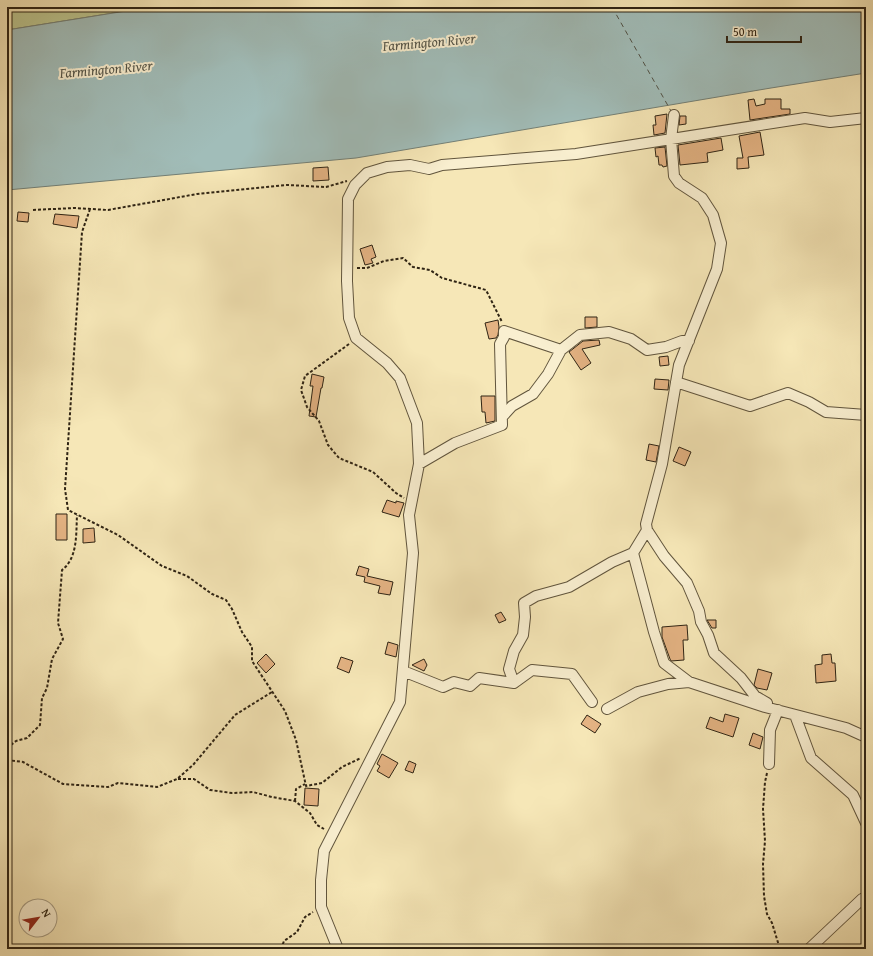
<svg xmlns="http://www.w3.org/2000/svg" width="873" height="956" viewBox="0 0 873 956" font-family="'Gentium Book Plus',serif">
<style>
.green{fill:#bcc58e;stroke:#767451}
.water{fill:#a1bdb9;stroke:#738077}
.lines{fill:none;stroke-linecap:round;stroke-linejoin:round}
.ferry{stroke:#515246;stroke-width:1;stroke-dasharray:5 4;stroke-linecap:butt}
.building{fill:#e4b383;stroke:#2f2414}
.street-casing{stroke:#61553d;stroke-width:12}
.path{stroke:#2f2414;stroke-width:2;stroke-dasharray:3 2;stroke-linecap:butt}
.street{stroke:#f9efd0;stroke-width:10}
.labels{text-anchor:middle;stroke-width:4;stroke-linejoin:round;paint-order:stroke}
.water-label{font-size:14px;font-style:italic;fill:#515246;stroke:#f9efd0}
</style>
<rect width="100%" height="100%" fill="#f6e7b7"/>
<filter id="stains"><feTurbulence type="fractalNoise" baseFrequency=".005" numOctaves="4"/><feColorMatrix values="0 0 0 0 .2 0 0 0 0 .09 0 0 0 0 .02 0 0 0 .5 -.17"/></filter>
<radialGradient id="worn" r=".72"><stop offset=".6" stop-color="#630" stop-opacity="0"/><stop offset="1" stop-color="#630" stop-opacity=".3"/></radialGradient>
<path class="green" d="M7,7H151L7,30Z"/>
<path class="water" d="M151,7H200L207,11L229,7H866V73L771,88L356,158L7,190V30Z"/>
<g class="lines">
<path class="ferry" d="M612,7L671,111"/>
</g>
<path class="building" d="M754,99L756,106L765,104V99H781V109H790V114L750,120L748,100Z
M667,114L665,133L654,135L653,125H656L655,116Z
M680,116H686V124L679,125Z
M760,132L764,155L748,157L749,168L737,169V158H743L739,136Z
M721,138L723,150L707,153L708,162L680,165L678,145Z
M665,147L667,166L663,167L662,165H659L658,156L656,157L655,148Z
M328,167L329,180L313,181V168Z
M18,212L29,213L28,222L17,221Z
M55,214L79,216L77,228L53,224Z
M372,245L376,257L371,259L373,263L365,265L360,249Z
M585,317H597V327L585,328Z
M498,320L499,327L498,335L496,338L489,339L485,323Z
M599,340L600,345L582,349L591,363L581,370L569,352L583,341Z
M668,356L669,365L660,366L659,357Z
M312,374L324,377L322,388H321L316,417L309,416L313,386H310Z
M655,379L669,380L668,390L654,389Z
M481,396H495V421L486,423L485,412H482Z
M649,444L659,446L656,462L646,460Z
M679,447L691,452L685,466L673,461Z
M387,500L396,503V501L404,503L399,517L382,512Z
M56,514H67V540H56Z
M94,528L95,542L83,543V529Z
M359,566L369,569L367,576L393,582L390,595L378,593L380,586L364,582L365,577L356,575Z
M501,612L506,620L499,623L495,615Z
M707,620H716V628H712Z
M687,625L688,640H683L684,660L671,661L670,659L662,637V627Z
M388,642L398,645L396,657L385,654Z
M266,654L275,664L266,673L257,663Z
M831,654L832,663H835L836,681L816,683L815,665L822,664V655Z
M341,657L353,661L349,673L337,668Z
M424,659L427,665L424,671L412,665Z
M758,669L772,673L767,690L757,688L754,685Z
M725,714L739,718L733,737L706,728L710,717L723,722Z
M587,715L601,724L595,733L581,724Z
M753,733L763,737L760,749L749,745Z
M382,754L398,763L389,778L377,771L380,766L377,764Z
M409,761L416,764L413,773L405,770Z
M305,788L319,789L318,806L304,805Z"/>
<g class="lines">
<g class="street-casing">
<path id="street" d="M674,115L671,139L674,176L679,183L702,198L713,215L721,243L717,269L679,365L662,464L646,524L647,530L633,553L654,632L664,663L689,682
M676,382L750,406L788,393L809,402L826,412L866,415
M502,417L512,406L533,394L548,374L561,350
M419,464L455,443L502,425L500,344L504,337V331L561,350L580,335L609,332L631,339L647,350L666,347L682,341H689
M647,530L664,556L687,583L699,611L701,622L708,635L714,653L741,678L755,696L767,703
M403,671L443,687L454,682L470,686L479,678L514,683L532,670L572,674L592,702
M514,683L509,669L514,651L523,635L525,617L524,603L536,596L569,587L612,562L633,553
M607,709L638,692L668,684L689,682L765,707L846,728L866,737
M795,715L811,758L853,795L866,823
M769,764L770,730L778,710
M338,949L321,907V880L324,851L400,702L413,553L409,515L419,464L417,423L400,378L387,363L356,338L349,318L347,281L348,199L355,185L367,173L387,167L410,165L429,169L442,165L576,154L805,118L830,122L866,118
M809,949L862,899L866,897"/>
</g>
<path class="path" d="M90,209L82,232L65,489L68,510L118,535L162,566L187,576L212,594L226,600L232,609L242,632L252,647V661L285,711L296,740L306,786L322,783L342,767L361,758
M33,210L74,208L108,210L197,194L287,185L326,187L347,181
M357,268H367L384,261L403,258L413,267L430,270L442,278L486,290L502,322
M349,344L305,376L301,390L307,407L319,421L328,445L339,458L373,472L396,493L404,498
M7,748L16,741L27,738L40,725L42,698L47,688L52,659L63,639L58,623L62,570C78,558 76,533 77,515
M7,760L23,762L63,784L108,787L118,783L157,787L177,779L193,765L235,715L272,692
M767,773L765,782L763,809L765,841L763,864L764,896L767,914L772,923L780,949
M178,779H194L210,790L232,793L253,792L272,797L295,801L310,813L317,825L324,829
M295,801L296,789L305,784
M281,949L284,941L297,932L305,917L313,912"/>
<use href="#street" class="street"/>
</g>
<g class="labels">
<g class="water-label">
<text transform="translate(429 42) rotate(-5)" y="5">Farmington River</text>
<text transform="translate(106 69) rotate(-5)" y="5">Farmington River</text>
</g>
</g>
<rect width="873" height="956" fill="none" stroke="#f6e7b7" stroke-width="24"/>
<rect x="8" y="8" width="857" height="940" fill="none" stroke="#2f2414" stroke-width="2"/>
<rect x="12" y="12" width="849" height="932" fill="none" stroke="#2f2414"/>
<g transform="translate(38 918) rotate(59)"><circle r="19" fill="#f9efd0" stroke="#a89e85"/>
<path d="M0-3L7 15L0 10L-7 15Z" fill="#8f2418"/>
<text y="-6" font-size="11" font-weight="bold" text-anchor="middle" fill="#2f2414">N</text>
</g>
<path d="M727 36v6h74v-6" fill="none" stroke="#2f2414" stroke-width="2"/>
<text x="733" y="36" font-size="12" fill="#2f2414" stroke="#f9efd0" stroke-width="3" paint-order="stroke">50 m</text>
<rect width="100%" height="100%" filter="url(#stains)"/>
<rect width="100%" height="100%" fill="url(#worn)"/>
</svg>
